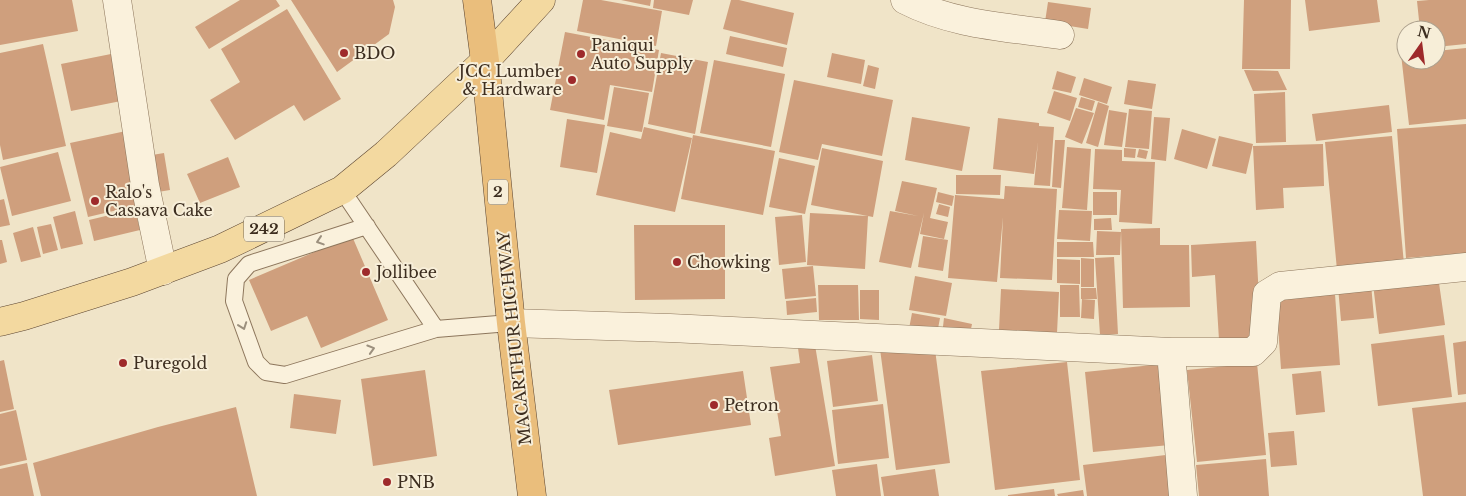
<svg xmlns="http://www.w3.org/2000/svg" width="1466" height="496" viewBox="0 0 1466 496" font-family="'Libre Baskerville',serif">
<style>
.building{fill:#cf9f7d}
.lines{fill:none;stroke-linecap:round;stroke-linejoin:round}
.service-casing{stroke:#8d765c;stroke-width:18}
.minor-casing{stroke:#8d765c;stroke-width:29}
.primary-casing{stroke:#5b4430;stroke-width:29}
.trunk-casing{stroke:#5b4430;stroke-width:29}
.service{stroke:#faf1dc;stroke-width:16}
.minor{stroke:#faf1dc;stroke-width:28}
.primary{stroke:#f3d9a0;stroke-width:28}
.trunk{stroke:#eabe7c;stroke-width:28}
.oneway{stroke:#9c907e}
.poi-dot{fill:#9e2a2b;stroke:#f7eed8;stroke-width:2}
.labels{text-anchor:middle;stroke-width:4;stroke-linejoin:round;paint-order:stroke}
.shield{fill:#f7eed8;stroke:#756857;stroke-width:1}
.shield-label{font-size:15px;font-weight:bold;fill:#3d2e20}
.poi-label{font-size:16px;fill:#3d2e20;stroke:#f7eed8;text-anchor:start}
.street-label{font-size:16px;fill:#3d2e20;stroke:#f7eed8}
</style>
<rect width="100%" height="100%" fill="#f0e4c8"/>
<path class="building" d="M0,0H72L78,31L0,45Z
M240,0H276L280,6L209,49L195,27Z
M291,0H393L395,7L389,34L337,72Z
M583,0H601L662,11L656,46L577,31Z
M621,0H651L650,6Z
M654,0H693L689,15L653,8Z
M731,0H739L794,13L787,45L723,29Z
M1244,0H1291L1290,69H1242Z
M1305,0H1377L1380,22L1309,31Z
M1429,0H1466V44L1436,47V30H1420L1417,1Z
M1048,2L1091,8L1088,29L1045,22Z
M287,9L341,99L304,121L294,105L235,140L210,100L240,82L221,49Z
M565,32L659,50L652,92L610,85L604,120L550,110Z
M730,36L787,48L783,67L726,54Z
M43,44L66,146L3,160L0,145V53Z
M1466,48V119L1409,125L1401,54H1406V60H1436V51Z
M116,53L126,100L71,111L61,64Z
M661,53L708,62L695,134L648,124Z
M832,53L865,60L861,84L827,77Z
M714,60L785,74L771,147L700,133Z
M868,65L879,68L875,89L863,86Z
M1244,70L1278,71L1287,90L1253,91Z
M1057,71L1076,77L1071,93L1052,89Z
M1084,78L1112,87L1107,104L1079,95Z
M794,80L893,100L882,156L822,144L818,160L779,152Z
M1128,80L1156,84L1152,109L1124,104Z
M614,87L649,93L642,132L607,126Z
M1054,91L1077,98L1070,121L1047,113Z
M1285,92L1286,142L1256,143L1254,94Z
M1081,97L1095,101L1092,111L1078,107Z
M1098,102L1109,106L1098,147L1086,143Z
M1389,105L1392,132L1316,141L1312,114Z
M1076,108L1094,113L1082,144L1065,137Z
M1129,109L1152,111L1149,149L1125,147Z
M1109,110L1127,113L1122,147L1104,145Z
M912,117L970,127L962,171L905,160Z
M1154,117L1170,118L1166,161L1151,159Z
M998,118L1039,123V126L1054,127L1050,186L1034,185L1038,142L1034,174L993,169Z
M567,119L605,125L597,173L560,167Z
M1466,124V253L1406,258L1397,129Z
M644,127L692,138L675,212L596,195L610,132L641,139Z
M1182,129L1216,139L1207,169L1174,159Z
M126,131L143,204L88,217L70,143Z
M693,135L775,151L763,215L681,199Z
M1219,136L1253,144L1246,174L1212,166Z
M1392,136L1404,264L1337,270L1325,142Z
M1055,140H1065L1061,188L1052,187Z
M1323,144L1324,186L1283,188L1284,208L1256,210L1253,146Z
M1067,147L1091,149L1087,210L1062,208Z
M822,148L883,161L873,217L811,205Z
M1124,148L1136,149L1135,158L1124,157Z
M1095,149L1122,150V161L1155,162L1152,224L1119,222L1121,190L1093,189Z
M1139,149L1148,151L1146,159L1137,157Z
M58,152L71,201L12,216L0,167Z
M164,153L170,190L152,193L146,156Z
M228,157L240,187L200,203L187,174Z
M779,158L815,166L805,214L769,207Z
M956,175H1001L1000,195L956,194Z
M902,181L937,188L930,218L948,222L944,239L920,234L924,213L911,268L879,262L890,211L918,216L895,211Z
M1005,186L1057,189L1052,280L1000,278L1003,217L997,282L948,278L955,195L1004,199Z
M938,192L954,196L952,206L936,202Z
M1093,192H1117V215H1093Z
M4,199L10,225L0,227V200Z
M939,204L950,207L948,217L936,214Z
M135,209L140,230L94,241L89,220Z
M1059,210L1092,211L1090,241L1057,239Z
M75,211L83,244L61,249L53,217Z
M810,213L868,216L865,269L807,265Z
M802,215L806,262L779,265L775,217Z
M1111,218L1112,230H1094V219Z
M51,224L58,250L43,254L37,227Z
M634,225H725V299L635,300Z
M33,227L41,257L21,262L13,233Z
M1160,228V245H1189L1190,307L1123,308L1121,229Z
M1097,231L1121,232L1120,255H1096Z
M352,236L388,320L321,348L307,316L271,331L249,280Z
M923,236L948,240L943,271L918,267Z
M0,240H2L7,262L0,264Z
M1256,241L1261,338L1219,340L1215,275L1192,277L1191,245Z
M1057,242H1093L1094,257H1057Z
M1114,257L1118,334L1100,335L1095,258Z
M1081,258L1094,259V287H1081Z
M1057,259L1080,260V284L1057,283Z
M813,266L816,296L785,299L782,269Z
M915,276L952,283L946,316L909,310Z
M1438,276L1445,325L1379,334L1373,284Z
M1371,284L1374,318L1341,321L1338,287Z
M818,285H858L859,320H819Z
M1060,285H1079L1080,317H1060Z
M1081,288H1096L1097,299H1081Z
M1001,289L1059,292L1057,333L999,330Z
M860,290H879V320L860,319Z
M1335,294L1340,365L1281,369L1276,298Z
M816,298L817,312L787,315L786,301Z
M1082,299L1095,300L1094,319L1081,318Z
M912,313L940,318L936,339L908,334Z
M944,318L972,324L969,339L942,335Z
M1444,335L1452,397L1378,406L1371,344Z
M1466,341V394L1458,395L1453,343Z
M934,342L950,463L896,470L880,349Z
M815,345L835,466L775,476L769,438L781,436L770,367L800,363L798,348Z
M872,355L878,401L833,407L827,361Z
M4,360L14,409L0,412V361Z
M1067,362L1080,480L995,490L981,371Z
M1257,363L1266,455L1197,462L1187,370Z
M1162,364L1170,445L1093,452L1085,372Z
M425,370L437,456L373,466L361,379Z
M743,371L751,425L618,445L609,390Z
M1321,371L1325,412L1296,415L1292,374Z
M294,394L341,400L336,434L290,428Z
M1466,402V496H1423L1412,408Z
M883,404L889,458L838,464L832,410Z
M236,407L257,496H41L33,463L158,427Z
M16,410L27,460L0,466V414Z
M1294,431L1297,465L1271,467L1268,433Z
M1174,454L1179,496H1087L1083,465Z
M1266,459L1269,496H1199L1196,465Z
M27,463L34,496H0V469Z
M877,464L881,496H836L832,470Z
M935,469L939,496H884L881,477Z
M1054,489L1055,496H1008V495Z
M1083,490L1084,496H1058L1057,494Z"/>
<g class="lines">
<g class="service-casing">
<path id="service" d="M342,190L436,329L511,323
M367,226L249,264L236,279L234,301L256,362L266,372L285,375L436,329"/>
</g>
<g class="minor-casing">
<path id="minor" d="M117,0L145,185L163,271
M905,0C953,25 1007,27 1060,35
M511,323L670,328L1171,352
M1183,496L1171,352H1253L1263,342L1267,294L1280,286L1466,267"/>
</g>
<g class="primary-casing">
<path id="primary" d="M0,322L24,316L132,282L220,249L342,190L386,154L485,61L541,0"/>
</g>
<g class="trunk-casing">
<path id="trunk" d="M477,0L485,61L511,323L532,496"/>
</g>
<use href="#service" class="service"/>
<use href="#minor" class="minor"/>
<use href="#primary" class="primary"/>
<use href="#trunk" class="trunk"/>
</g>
<defs><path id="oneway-chevron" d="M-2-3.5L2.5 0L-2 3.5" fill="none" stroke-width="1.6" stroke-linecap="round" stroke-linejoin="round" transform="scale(1.25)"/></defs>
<g class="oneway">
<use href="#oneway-chevron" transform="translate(320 241) rotate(162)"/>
<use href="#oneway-chevron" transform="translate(243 326) rotate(70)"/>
<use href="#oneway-chevron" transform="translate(371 349) rotate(-17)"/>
</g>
<g class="poi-dot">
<circle cx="344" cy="53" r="5"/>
<circle cx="581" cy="54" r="5"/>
<circle cx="572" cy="80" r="5"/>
<circle cx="95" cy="201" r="5"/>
<circle cx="677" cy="262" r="5"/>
<circle cx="366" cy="272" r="5"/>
<circle cx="123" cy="363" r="5"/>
<circle cx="714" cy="405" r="5"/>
<circle cx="387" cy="482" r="5"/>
</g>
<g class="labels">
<g class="shield">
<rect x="488" y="179.5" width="20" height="25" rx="4"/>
<rect x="244" y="216.5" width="40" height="25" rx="4"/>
</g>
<g class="shield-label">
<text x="498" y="197">2</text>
<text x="264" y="234">242</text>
</g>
<g class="poi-label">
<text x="591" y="51">Paniqui<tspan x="591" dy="18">Auto Supply</tspan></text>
<text x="354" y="59">BDO</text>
<text x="562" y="77" text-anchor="end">JCC Lumber<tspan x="562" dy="18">&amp; Hardware</tspan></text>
<text x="105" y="198">Ralo's<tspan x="105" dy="18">Cassava Cake</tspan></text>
<text x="687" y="268">Chowking</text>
<text x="376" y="278">Jollibee</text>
<text x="133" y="369">Puregold</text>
<text x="724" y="411">Petron</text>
<text x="397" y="488">PNB</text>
</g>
<g class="street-label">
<text transform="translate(514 338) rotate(-96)" y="6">MACARTHUR HIGHWAY</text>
</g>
</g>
<g transform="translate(1421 45) rotate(14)"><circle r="24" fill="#f7eed8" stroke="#ada18e"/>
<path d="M0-4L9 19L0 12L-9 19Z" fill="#9e2a2b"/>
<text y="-8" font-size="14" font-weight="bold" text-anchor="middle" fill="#3d2e20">N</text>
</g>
</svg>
